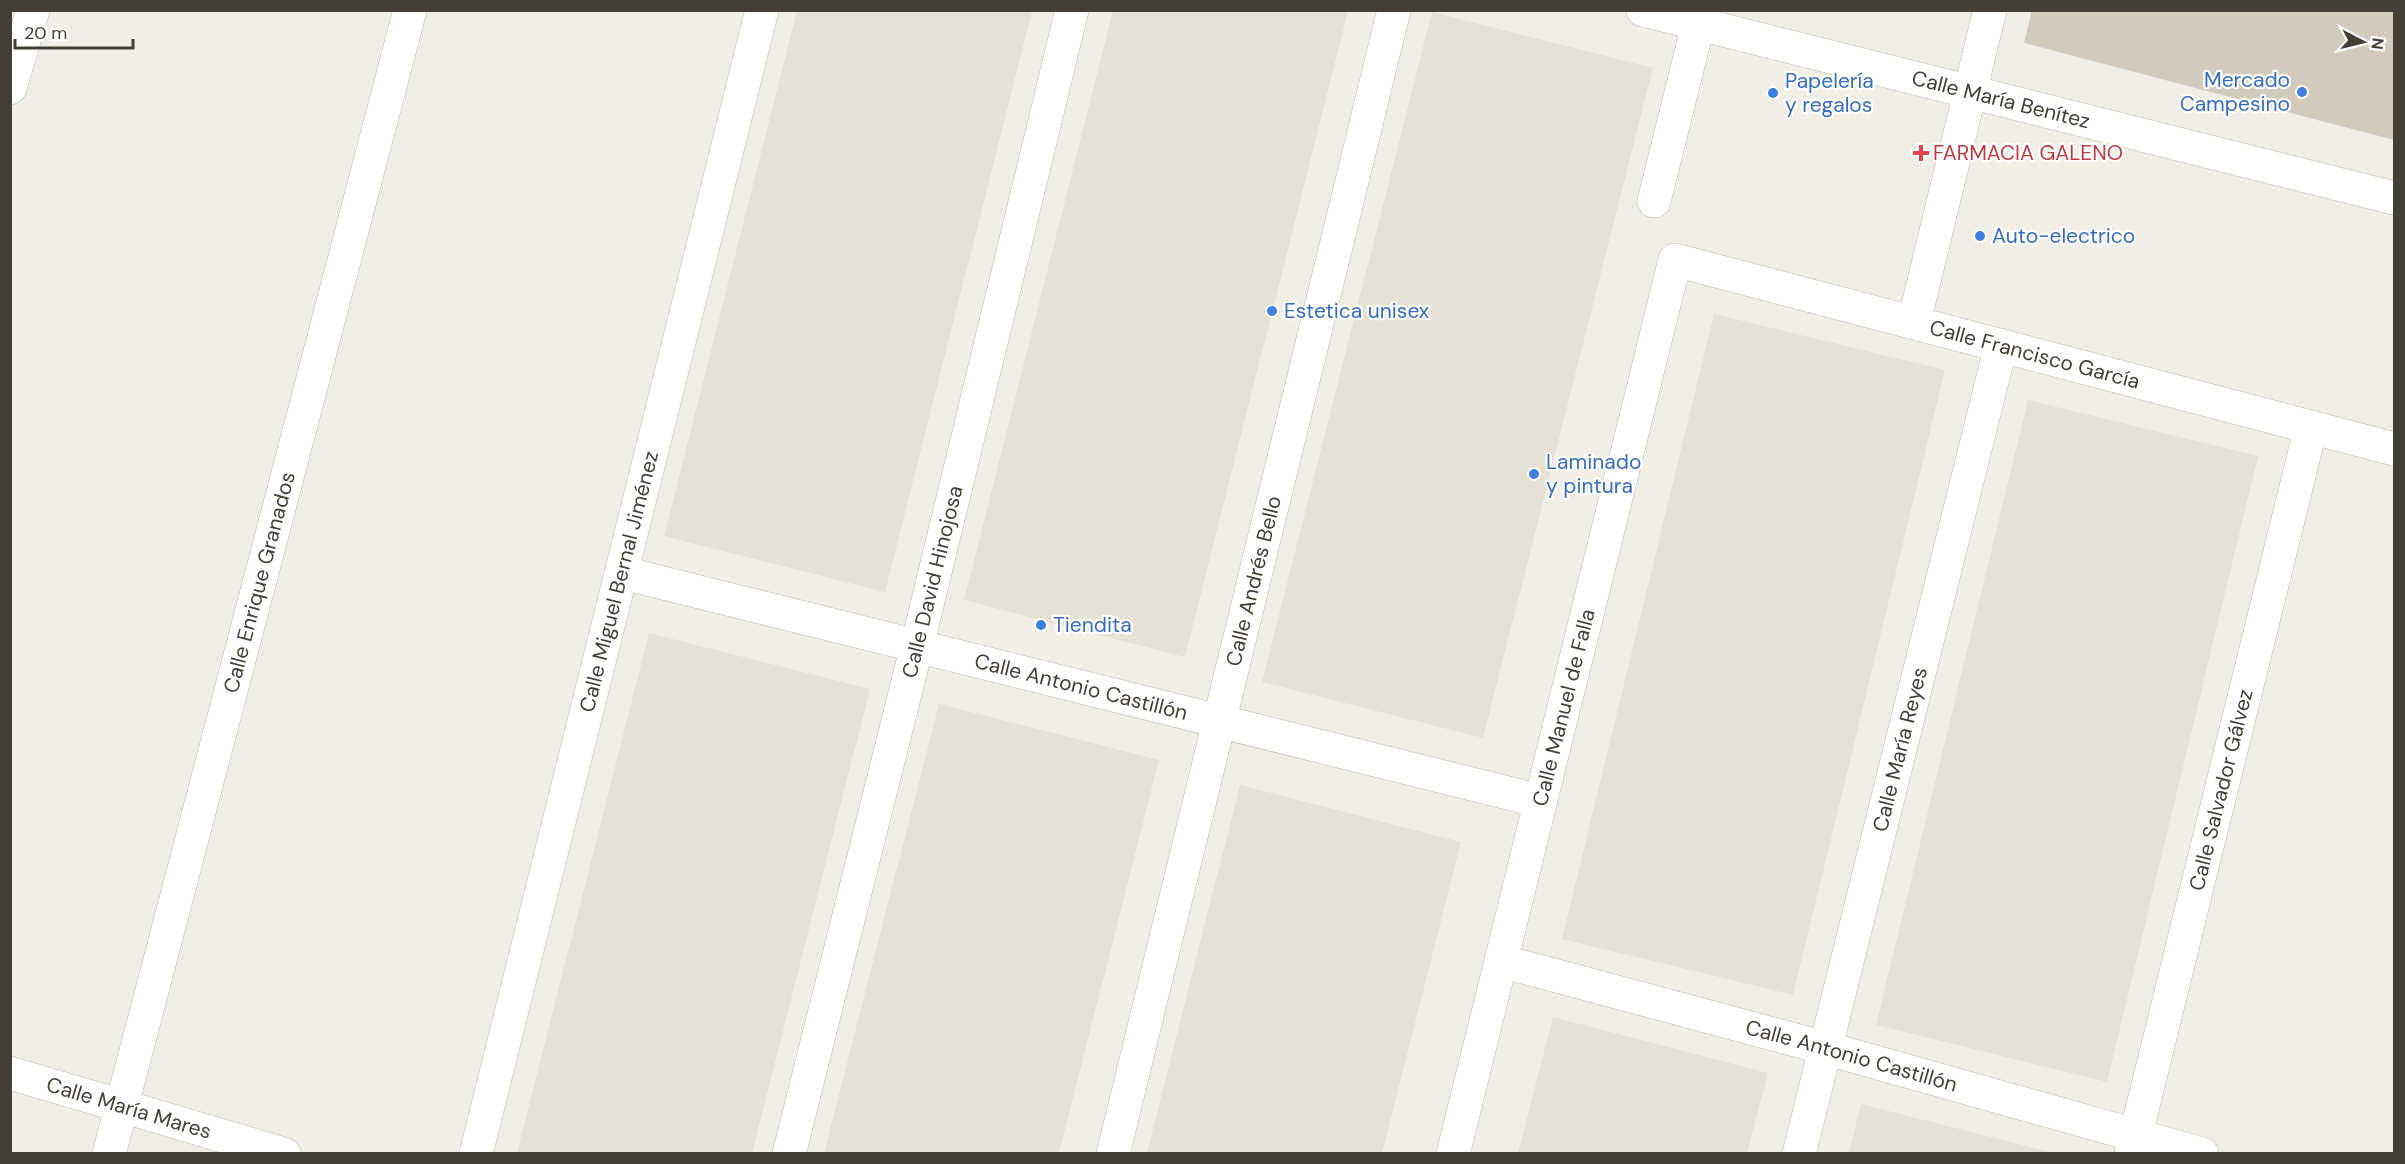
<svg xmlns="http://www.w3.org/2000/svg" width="2405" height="1164" viewBox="0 0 2405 1164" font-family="'DM Sans',sans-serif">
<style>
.residential{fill:#e5e1d4}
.building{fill:#d2cbbc}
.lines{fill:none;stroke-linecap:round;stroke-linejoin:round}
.minor-casing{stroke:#bfb9ac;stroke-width:34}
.minor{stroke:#fff;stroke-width:33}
.shop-dot{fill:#3f7fe0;stroke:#fff;stroke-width:2}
.health-dot{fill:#e0444e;stroke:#fff;stroke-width:2}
.labels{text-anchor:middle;stroke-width:4.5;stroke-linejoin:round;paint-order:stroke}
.shop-label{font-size:21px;fill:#366cbe;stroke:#fff;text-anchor:start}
.street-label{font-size:21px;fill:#433f35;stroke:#fff}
.health-label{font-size:21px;fill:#be3a42;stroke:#fff;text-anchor:start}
</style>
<rect width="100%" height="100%" fill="#f1eee5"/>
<path class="residential" d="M797,11H1032L885,592L664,536Z
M1113,11H1348L1185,657L964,600Z
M1432,12L1653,68L1483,738L1262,682Z
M1714,314L1945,370L1793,995L1562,939Z
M2028,400L2258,456L2107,1082L1876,1025Z
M649,633L870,689L752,1153H517Z
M939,704L1159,760L1059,1153H824Z
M1240,785L1461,842L1382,1153H1147Z
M1553,1017L1768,1073L1747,1153H1518Z
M1861,1104L2054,1153H1849Z"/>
<path class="building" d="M2032,10H2394V140L2024,43Z"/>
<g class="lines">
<g class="minor-casing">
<g id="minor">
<path id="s1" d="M1643,10L2394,198"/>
<path d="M10,88L33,10"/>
<path d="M1654,201L1698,25"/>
<path d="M1914,322L1990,10"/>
<path id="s2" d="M623,573L1540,801"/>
<path id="s3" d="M1501,961L1825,1048L2202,1154"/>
<path id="s4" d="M10,1073L284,1154"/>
<path id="s5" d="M109,1154L410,10"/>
<path id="s6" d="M476,1154L762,10"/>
<path id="s7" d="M789,1154L917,646L1072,10"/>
<path id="s8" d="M1113,1154L1394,10"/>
<path id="s9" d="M1453,1154L1675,260L2394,449"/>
<path id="s10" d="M1799,1154L2001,345"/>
<path id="s11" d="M2131,1154L2311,427"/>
</g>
</g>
<use href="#minor" class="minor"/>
</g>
<g class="shop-dot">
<circle cx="2302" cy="92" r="6"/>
<circle cx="1773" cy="93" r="6"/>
<circle cx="1980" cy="236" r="6"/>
<circle cx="1272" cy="311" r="6"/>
<circle cx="1534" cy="474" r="6"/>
<circle cx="1041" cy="625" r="6"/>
</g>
<path class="health-dot" d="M1918 144h6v6h6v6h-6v6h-6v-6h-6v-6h6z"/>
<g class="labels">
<g class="shop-label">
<text x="2290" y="87" text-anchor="end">Mercado<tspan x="2290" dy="24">Campesino</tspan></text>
<text x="1785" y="88">Papelería<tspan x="1785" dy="24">y regalos</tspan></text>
<text x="1992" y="243">Auto-electrico</text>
<text x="1284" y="318">Estetica unisex</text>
<text x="1546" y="469">Laminado<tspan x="1546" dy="24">y pintura</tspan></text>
<text x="1053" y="632">Tiendita</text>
</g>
<g class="street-label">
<text dy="7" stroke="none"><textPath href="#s1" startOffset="369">Calle María Benítez</textPath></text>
<text dy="7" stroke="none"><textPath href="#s9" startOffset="1293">Calle Francisco García</textPath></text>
<text dy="7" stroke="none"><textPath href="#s5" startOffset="591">Calle Enrique Granados</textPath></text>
<text dy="7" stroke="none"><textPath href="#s6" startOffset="590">Calle Miguel Bernal Jiménez</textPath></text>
<text dy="7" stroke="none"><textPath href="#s8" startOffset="590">Calle Andrés Bello</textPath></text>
<text dy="7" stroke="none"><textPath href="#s7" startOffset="590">Calle David Hinojosa</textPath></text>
<text dy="7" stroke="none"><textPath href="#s2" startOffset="472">Calle Antonio Castillón</textPath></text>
<text dy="7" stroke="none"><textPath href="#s9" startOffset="460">Calle Manuel de Falla</textPath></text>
<text dy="7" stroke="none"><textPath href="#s10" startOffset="417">Calle María Reyes</textPath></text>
<text dy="7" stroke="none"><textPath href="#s11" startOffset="375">Calle Salvador Gálvez</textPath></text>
<text dy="7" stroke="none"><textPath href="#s3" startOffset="363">Calle Antonio Castillón</textPath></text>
<text dy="7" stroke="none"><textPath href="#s4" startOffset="124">Calle María Mares</textPath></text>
</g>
<g class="health-label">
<text x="1933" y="160">FARMACIA GALENO</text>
</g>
</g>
<rect width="2405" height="1164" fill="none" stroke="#433f35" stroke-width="24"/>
<g transform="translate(2363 42) rotate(97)" stroke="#ffffff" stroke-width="4.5" paint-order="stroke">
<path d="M0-4.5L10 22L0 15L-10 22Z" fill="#433f35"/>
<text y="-9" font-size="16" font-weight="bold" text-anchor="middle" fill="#433f35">N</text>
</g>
<path d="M15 39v9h118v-9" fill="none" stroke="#433f35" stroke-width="3"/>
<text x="24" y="39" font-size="18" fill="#433f35" stroke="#ffffff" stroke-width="4.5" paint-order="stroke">20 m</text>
</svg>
